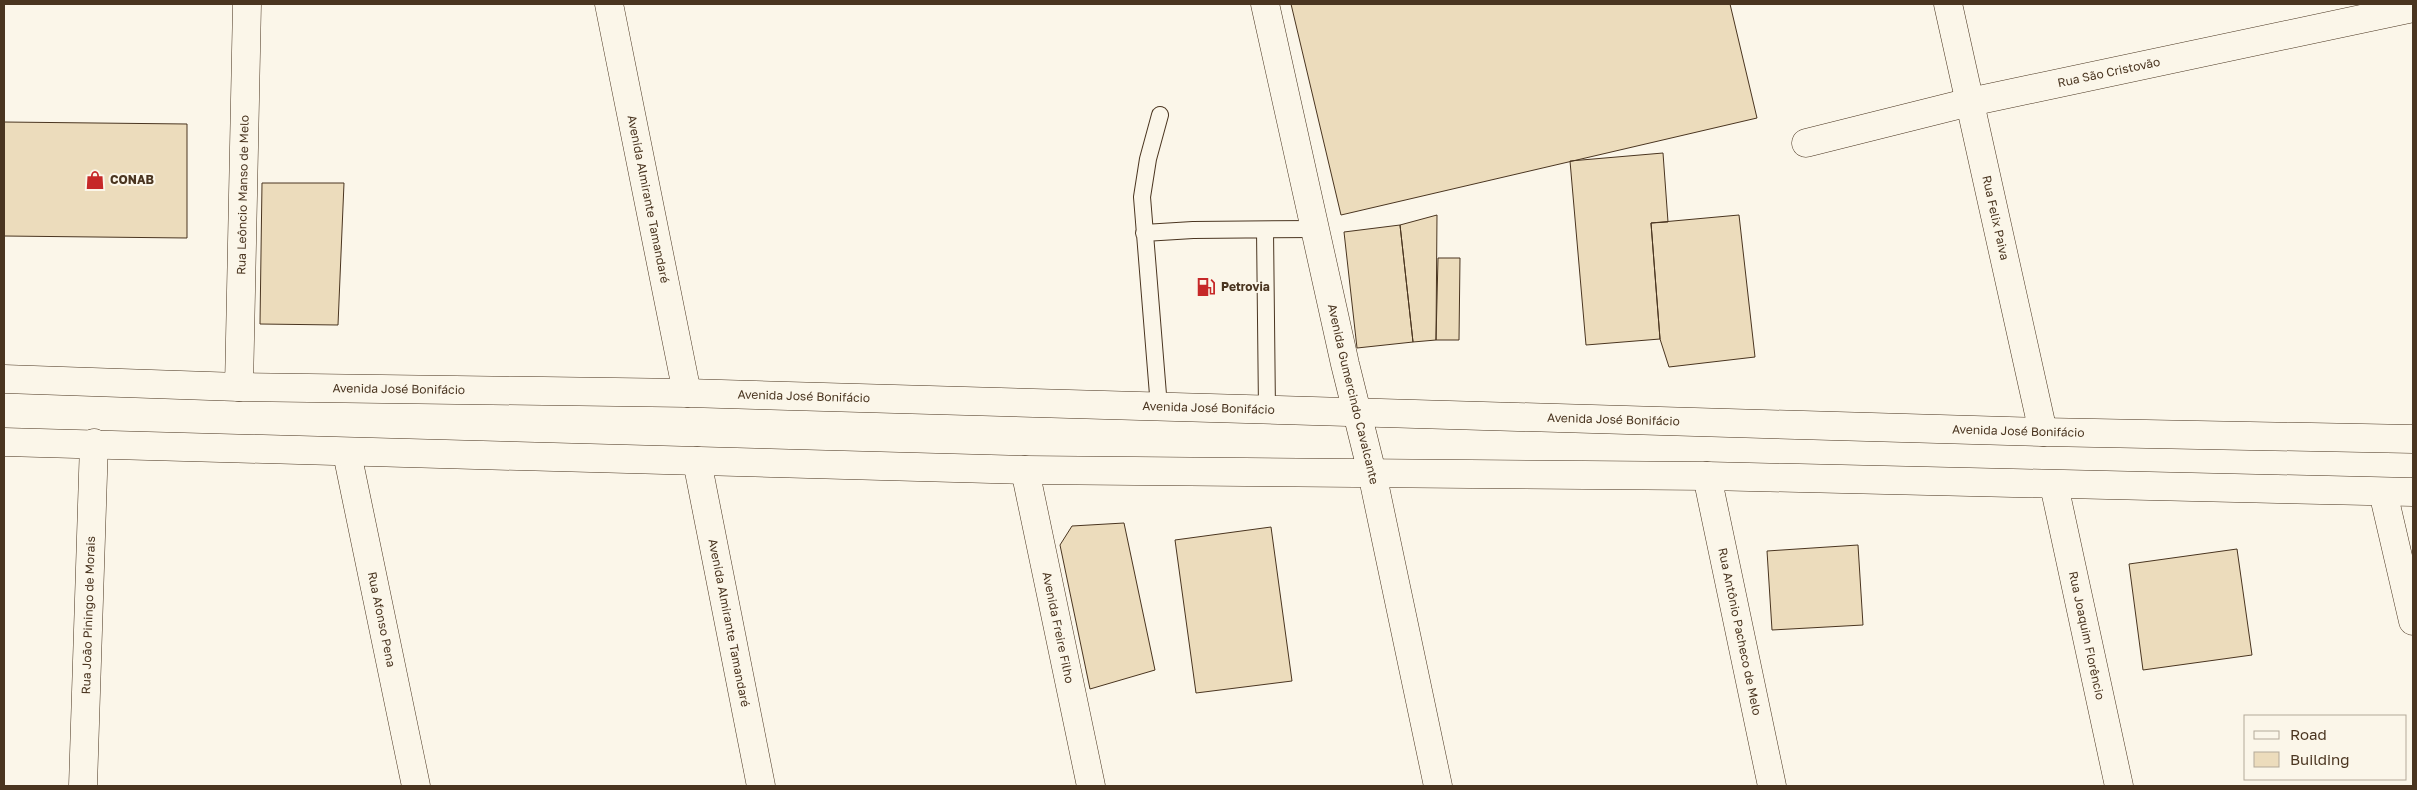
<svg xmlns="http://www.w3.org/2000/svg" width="2417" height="790" viewBox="0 0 2417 790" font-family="'Golos Text',sans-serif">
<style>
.building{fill:#ecdcbc;stroke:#4a3520}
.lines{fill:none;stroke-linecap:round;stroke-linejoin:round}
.lane-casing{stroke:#4a3520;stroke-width:18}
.street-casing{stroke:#4a3520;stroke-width:29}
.secondary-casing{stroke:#4a3520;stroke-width:29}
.lane{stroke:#fbf6e9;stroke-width:16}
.street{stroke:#fbf6e9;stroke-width:28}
.secondary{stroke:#fbf6e9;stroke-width:28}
.labels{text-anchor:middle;stroke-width:4;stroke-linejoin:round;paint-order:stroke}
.street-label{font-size:12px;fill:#4a3520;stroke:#fbf6e9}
.poi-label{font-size:12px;font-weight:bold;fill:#4a3520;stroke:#fbf6e9;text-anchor:start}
</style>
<rect width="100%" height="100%" fill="#fbf6e9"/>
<path class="building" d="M1291,4H1730L1757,118L1341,215Z
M4,122L187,124V238L4,236Z
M1663,153L1668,222L1651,223L1660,339L1586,345L1570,161Z
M262,183H344L338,325L260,324Z
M1437,215L1436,340L1413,342L1400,225Z
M1739,215L1755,357L1669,367L1660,339L1651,223Z
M1400,225L1413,342L1357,348L1344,232Z
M1438,258H1460L1459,340H1436Z
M1124,523L1155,670L1090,689L1060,545L1072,526Z
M1271,527L1292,681L1196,693L1175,540Z
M1858,545L1863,625L1772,630L1767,551Z
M2237,549L2252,655L2143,670L2129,564Z"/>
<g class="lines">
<g class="lane-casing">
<path id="lane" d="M1265,230L1267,410
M1144,233L1193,230L1315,229
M1159,407L1142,197L1148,159L1160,115"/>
</g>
<g class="street-casing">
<g id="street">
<path id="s1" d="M1265,4L1345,364L1372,473L1438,786"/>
<path id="s2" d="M1948,4L2043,432"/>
<path id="s3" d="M1806,143L1970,102L2413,8"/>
<path id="s4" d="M239,387L247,4"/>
<path id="s5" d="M347,453L416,786"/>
<path id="s6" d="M697,461L761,786"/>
<path id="s7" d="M1025,470L1091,786"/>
<path id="s8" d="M1707,476L1772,786"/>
<path id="s9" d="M2054,485L2119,786"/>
<path d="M2383,492L2413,621"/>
<path id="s10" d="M83,786L94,443"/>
</g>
</g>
<g class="secondary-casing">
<g id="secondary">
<path id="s11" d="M609,4L687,393"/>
<path id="s12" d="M4,379L239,387L687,393L2043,432L2413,439"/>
<path d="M4,442L1025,470L1707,476L2413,492"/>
</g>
</g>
<use href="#lane" class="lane"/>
<use href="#street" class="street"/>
<use href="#secondary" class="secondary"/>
</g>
<defs>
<g id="shop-bare" transform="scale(1.5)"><path d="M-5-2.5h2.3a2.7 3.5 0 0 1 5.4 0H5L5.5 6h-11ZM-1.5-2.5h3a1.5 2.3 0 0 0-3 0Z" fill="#c62828" stroke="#fbf6e9" stroke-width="2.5" paint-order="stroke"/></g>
<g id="fuel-bare" transform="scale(1.5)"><path d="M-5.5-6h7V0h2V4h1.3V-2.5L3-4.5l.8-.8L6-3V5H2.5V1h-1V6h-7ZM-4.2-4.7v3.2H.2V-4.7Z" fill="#c62828" stroke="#fbf6e9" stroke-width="2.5" paint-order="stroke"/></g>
</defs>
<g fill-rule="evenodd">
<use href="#shop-bare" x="95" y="180"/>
<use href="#fuel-bare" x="1206" y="287"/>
</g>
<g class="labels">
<g class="street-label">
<text dy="4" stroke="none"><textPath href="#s3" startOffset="311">Rua São Cristovão</textPath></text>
<text dy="4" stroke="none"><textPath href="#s4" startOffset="192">Rua Leôncio Manso de Melo</textPath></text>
<text dy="4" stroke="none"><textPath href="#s11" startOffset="199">Avenida Almirante Tamandaré</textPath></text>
<text dy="4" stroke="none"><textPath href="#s2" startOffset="219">Rua Felix Paiva</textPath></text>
<text dy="4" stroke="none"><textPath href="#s12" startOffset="395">Avenida José Bonifácio</textPath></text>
<text dy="4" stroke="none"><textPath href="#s1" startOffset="400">Avenida Gumercindo Cavalcante</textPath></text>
<text dy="4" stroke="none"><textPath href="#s12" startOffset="800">Avenida José Bonifácio</textPath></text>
<text dy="4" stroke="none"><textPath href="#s12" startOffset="1205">Avenida José Bonifácio</textPath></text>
<text dy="4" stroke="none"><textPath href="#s12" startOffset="1610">Avenida José Bonifácio</textPath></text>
<text dy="4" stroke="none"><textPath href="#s12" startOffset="2015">Avenida José Bonifácio</textPath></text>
<text dy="4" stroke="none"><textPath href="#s10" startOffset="171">Rua João Piningo de Morais</textPath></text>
<text dy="4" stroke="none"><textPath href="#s5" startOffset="170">Rua Afonso Pena</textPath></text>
<text dy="4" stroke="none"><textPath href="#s6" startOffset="165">Avenida Almirante Tamandaré</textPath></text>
<text dy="4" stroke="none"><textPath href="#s7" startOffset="161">Avenida Freire Filho</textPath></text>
<text dy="4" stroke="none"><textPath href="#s8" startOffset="159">Rua Antônio Pacheco de Melo</textPath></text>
<text dy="4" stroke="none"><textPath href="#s9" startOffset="154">Rua Joaquim Florêncio</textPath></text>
</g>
<g class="poi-label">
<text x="110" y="184">CONAB</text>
<text x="1221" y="291">Petrovia</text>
</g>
</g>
<rect width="2417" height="790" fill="none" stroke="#4a3520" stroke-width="10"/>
<rect x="2244" y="715" width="162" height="65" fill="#fbf6e9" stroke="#b4a999"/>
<rect x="2254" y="731" width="25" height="8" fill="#fbf6e9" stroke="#b4a999"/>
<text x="2290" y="740" font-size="15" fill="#4a3520">Road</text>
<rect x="2254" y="752" width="25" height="15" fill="#ecdcbc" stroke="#b4a999"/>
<text x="2290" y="765" font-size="15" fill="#4a3520">Building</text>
</svg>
